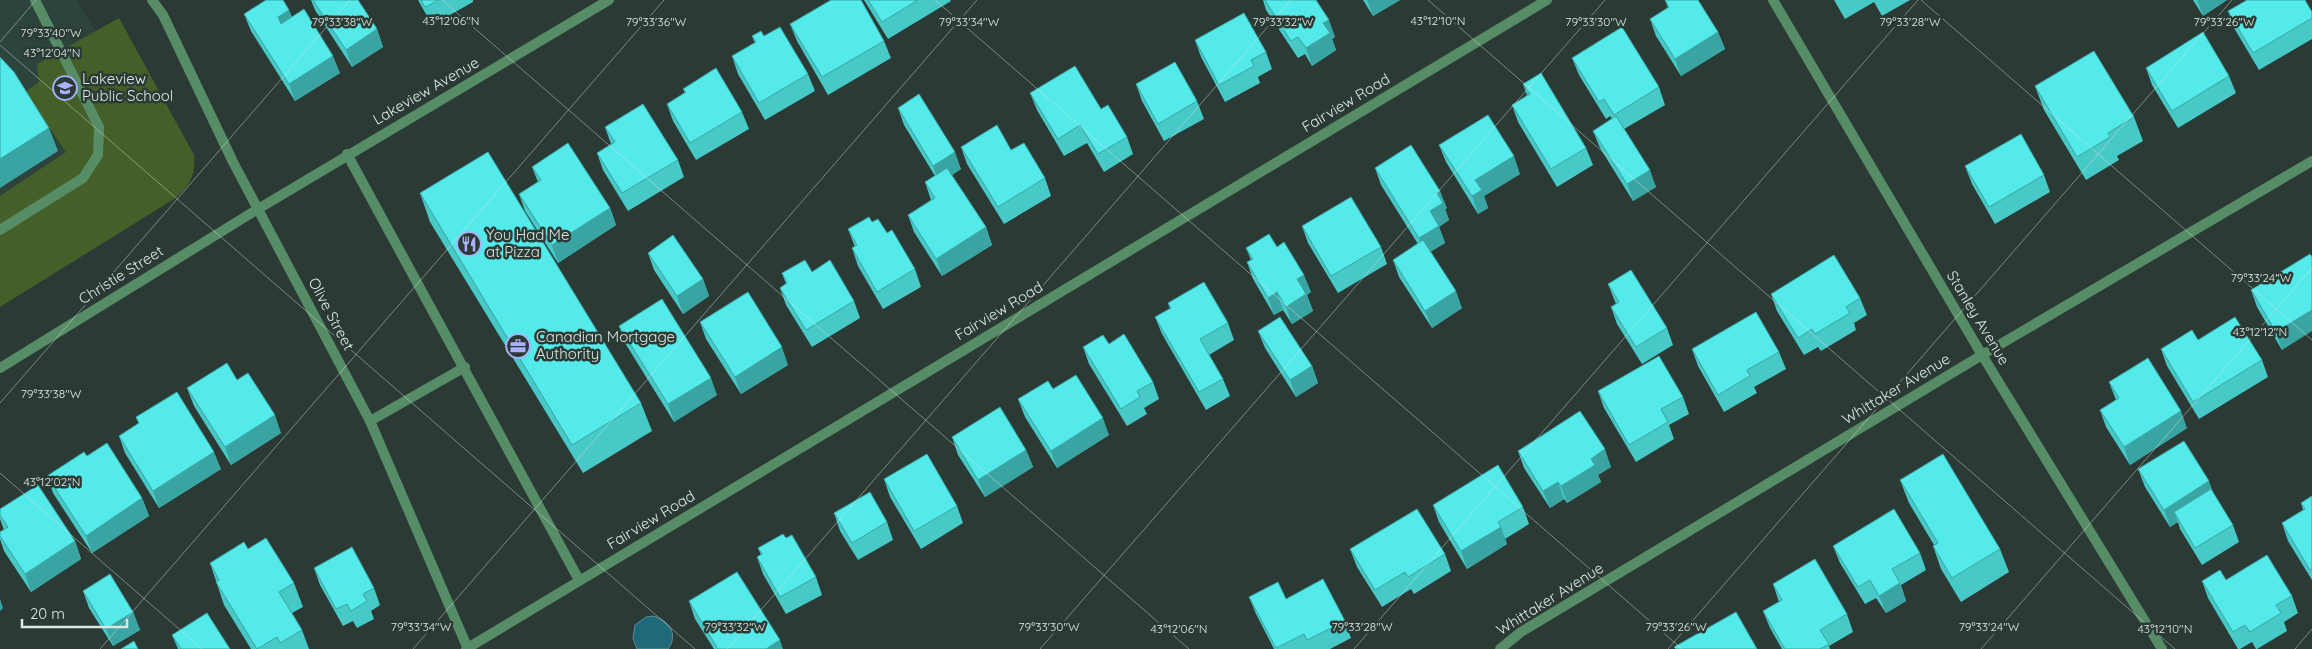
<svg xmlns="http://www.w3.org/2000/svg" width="2312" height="649" viewBox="0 0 2312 649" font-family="Quicksand,sans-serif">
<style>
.built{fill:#2d443d}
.green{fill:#455f28}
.water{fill:#1f6a7a;stroke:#588f9a}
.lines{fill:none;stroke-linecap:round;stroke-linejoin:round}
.service{stroke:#578d66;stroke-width:10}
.minor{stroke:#578d66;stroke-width:10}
.tertiary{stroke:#578d66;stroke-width:10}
.wall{fill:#47c9c8}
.shaded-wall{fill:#3aa4a3}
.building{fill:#53eae9;stroke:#3aa4a3}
.ticks{fill:none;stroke:#dde6e3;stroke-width:1;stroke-opacity:0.45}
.labels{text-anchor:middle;stroke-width:5;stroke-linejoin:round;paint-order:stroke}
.poi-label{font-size:15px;fill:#dde6e3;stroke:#2b3a35;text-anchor:start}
.street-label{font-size:15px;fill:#dde6e3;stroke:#2b3a35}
.ticks-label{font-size:12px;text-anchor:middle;fill:#dde6e3;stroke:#2b3a35;stroke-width:5;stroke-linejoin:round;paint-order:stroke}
</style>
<rect width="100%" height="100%" fill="#2b3a35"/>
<path class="built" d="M0,0H77L181,176L0,281Z"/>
<path class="green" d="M119,18L194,155C196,175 190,186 174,199L0,307V196L66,152L25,92L39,82L37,64Z"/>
<path class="water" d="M653,616C669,620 679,635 668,649H637L633,638L635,625L646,617Z"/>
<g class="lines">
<path class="service" d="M347,154L579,580
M0,230L83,178L98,155L99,127L35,0
M370,421L465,367"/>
<path class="minor" d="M1773,0L1982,355L2162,649
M258,209L609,0
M466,649L1547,0
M1500,649L1521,632L1982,355L2312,161"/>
<path class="tertiary" d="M152,0L163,15L233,162L370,421L468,649
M0,368L258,209"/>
</g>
<path class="wall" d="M311,0H358L377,29L383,47L352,67L315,10Z
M418,0H473V2L432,25Z
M864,0H950L951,1L888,39Z
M1263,0H1316L1335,37L1332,39L1336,50L1312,66L1305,54L1298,58L1266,10Z
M1363,0H1400L1373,16Z
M1665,0L1718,32L1725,49L1681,76L1656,36L1650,19L1668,8Z
M1834,0H1910L1882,16L1874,2L1845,19Z
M2193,0H2227L2203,16Z
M289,10L292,17L340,73L295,101L251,31L244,14Z
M2228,11L2312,12V39L2259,70L2234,28Z
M790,24L884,41L891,58L828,95L797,41Z
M752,36H764L808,74L815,91L765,120L738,74L732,56L755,43Z
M1195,40L1266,52L1272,69L1258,77L1260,83L1225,102L1201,57Z
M1572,58L1659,87L1665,105L1624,129L1656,187L1633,201L1600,148L1593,131L1612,119L1610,116L1606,119L1579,75Z
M2146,68L2229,76L2236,93L2178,128L2152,85Z
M1136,84L1197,101L1204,119L1164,141L1142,101Z
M1523,84L1586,148L1593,165L1557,187L1518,122L1512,105L1527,95Z
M2035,86L2134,117L2143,141L2117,156L2119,160L2086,180L2044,110Z
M683,89L742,112L749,129L696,160L673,121L667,104L685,93Z
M1030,93L1101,109L1127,137L1133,154L1104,172L1087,143L1064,156L1037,110Z
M898,108L961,169L952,175L986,227L992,245L942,276L914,232L908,215L931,200L925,182L935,176L904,125Z
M605,127L678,160L684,177L628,211L603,170L597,153L611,144Z
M1439,145L1520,174L1484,196L1488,208L1478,214L1446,162Z
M961,147L1011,150L1045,178L1051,196L1004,224L967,164Z
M1965,166L2044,175L2050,192L1995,224L1972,184Z
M532,167L610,208L616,225L558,263L525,211L519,194L538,182Z
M1375,168L1447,208L1445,209L1449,220L1439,227L1445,243L1430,252L1462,308L1432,328L1399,277L1393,260L1418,244L1381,185Z
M420,193L641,403L652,431L583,473L430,222Z
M872,222L887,233L915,269L921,287L883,309L858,266L852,248L855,247L848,229Z
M1302,226L1381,247L1387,264L1338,293L1308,243Z
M1277,247L1311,292L1307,295L1313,311L1292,324L1283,310L1274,315L1253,279L1247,262L1251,260L1246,248Z
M648,253L703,279L709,296L683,314L654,270Z
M2310,254L2282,350L2257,307L2251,290Z
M812,272L854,301L860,318L812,347L786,305L780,288L786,284L782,273Z
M1608,284L1667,328L1673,345L1642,364L1617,324L1611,307L1616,304Z
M1771,294L1860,298L1867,315L1854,323L1856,330L1821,351L1818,347L1804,355L1777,311Z
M1168,303L1228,323L1234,340L1209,355L1223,379L1230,396L1206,410L1162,334L1155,317L1170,309Z
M700,322L788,365L741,394L706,339Z
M619,326L717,395L674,422L625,343Z
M1258,331L1312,366L1318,383L1296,397L1265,348Z
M2198,340L2262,360L2268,377L2199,419L2167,366L2161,349Z
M1109,344L1153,382L1159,399L1144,408L1147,414L1127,426L1089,364L1083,347Z
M1692,349L1779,352L1786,369L1754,387L1757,393L1724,412L1698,366Z
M237,380L281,433L231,465L194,406L187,388Z
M2109,382L2187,428L2130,465L2106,427L2100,410L2116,400Z
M1053,389L1109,435L1057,468L1025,417L1018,399Z
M1598,391L1683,397L1689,414L1669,425L1674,439L1636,462L1604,408Z
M136,417L221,469L159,508L125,453L119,436L139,424Z
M952,437L1026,450L1033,467L985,497L958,455Z
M1518,451L1611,467L1598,475L1601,482L1567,503L1564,499L1550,508L1524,468Z
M87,456L142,498L149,516L92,553L53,493L47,476Z
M2138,469L2233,525L2239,542L2202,565L2180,529L2178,522L2170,527L2145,487Z
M884,479L957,506L963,523L921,549L890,497Z
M1900,480L2000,549L2009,572L1961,602L1941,569L1933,546L1934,545L1909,503Z
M2312,496V580L2288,541L2282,523L2303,510L2301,503Z
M1433,505L1523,507L1529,524L1505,539L1507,544L1467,569L1439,522Z
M0,509L75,541L81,559L31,592L4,551L0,539V532L4,530L0,519Z
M834,513L887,522L893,540L858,560L840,531Z
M786,538L816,577L822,595L786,614L763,574L757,557L761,555L758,548Z
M1833,546L1920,553L1926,570L1901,585L1906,601L1886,613L1876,598L1865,604L1840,563Z
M1350,549L1445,554L1451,571L1414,594L1411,589L1382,607L1357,567Z
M210,563L294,583L303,607L292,613L302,630L309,649H251L224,605Z
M314,568L374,588L380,605L371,611L374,619L357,628L353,621L343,626L320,585Z
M2226,580L2292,596L2298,613L2284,622L2287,631L2257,649H2256L2252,642L2240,649H2238L2208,598L2202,581Z
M1773,584L1847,614L1853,632L1829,646L1830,649H1782L1770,628L1763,611L1779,602Z
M83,591L133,612L140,630L113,646L89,608Z
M1249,597L1286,599L1345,621L1351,638L1330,649H1274L1256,614Z
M689,601L783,649H714L695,619Z
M172,635L230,649H178Z"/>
<path class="shaded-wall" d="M1367,0H1400L1373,16Z
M2197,0H2227L2203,16Z
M289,10L296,27L284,34L278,17Z
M1329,20L1335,37L1332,39L1336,50L1312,66L1306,48L1323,23Z
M377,29L383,47L352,67L346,50Z
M1718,32L1725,49L1681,76L1675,59Z
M333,56L340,73L295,101L289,84Z
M49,128L58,151L0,188V159Z
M955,152L961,169L939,183L933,166Z
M1514,156L1520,174L1484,196L1488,208L1478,214L1472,196L1475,180Z
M1650,170L1656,187L1633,201L1627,184Z
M1440,191L1447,208L1445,209L1449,220L1439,227L1445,243L1425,255L1419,238L1437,193Z
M610,208L616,225L558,263L552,245Z
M986,227L992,245L942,276L936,259Z
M1304,275L1311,292L1307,295L1313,311L1292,324L1286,307L1297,279Z
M703,279L709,296L683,314L677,296Z
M1456,291L1462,308L1432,328L1425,311Z
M1277,292L1283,310L1274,315L1268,298Z
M2312,310V331L2282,350L2276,332Z
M782,347L788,365L741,394L735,377Z
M1312,366L1318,383L1296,397L1290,380Z
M711,378L717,395L674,422L668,404Z
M2181,411L2187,428L2130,465L2124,447Z
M275,415L281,433L231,465L225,447Z
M1103,418L1109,435L1057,468L1051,451Z
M1605,449L1611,467L1598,475L1601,482L1567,503L1561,486L1591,459Z
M1026,450L1033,467L985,497L978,480Z
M214,452L221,469L159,508L153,491Z
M2209,481L2215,498L2174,512L2178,522L2170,527L2164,510Z
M1558,482L1564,499L1550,508L1543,491Z
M142,498L149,516L92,553L86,536Z
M1501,527L1507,544L1467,569L1461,551Z
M75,541L81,559L31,592L25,574Z
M1900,583L1906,601L1886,613L1879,596Z
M0,599L3,608L0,611Z
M133,612L140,630L113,646L106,629Z
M780,640L783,649H766Z"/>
<path class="building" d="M266,0H283L289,10L278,17L281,24L304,9L333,56L289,84L244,14Z
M313,0H358L377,29L346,50Z
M421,0H439L425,7Z
M831,0H861L884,41L822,77L790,24Z
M868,0H918L882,22Z
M1265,0H1316L1329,20L1323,23L1330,33L1306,48L1298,37L1291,41Z
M1665,0H1698L1718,32L1675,59L1650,19L1669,7Z
M2247,0H2305L2312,12V18L2253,53L2228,11Z
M1244,13L1266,52L1251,60L1254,66L1219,85L1195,40Z
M780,27L808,74L759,103L732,56L756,42L752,36L761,31L764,36Z
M1622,27L1659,87L1614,115L1604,99L1599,102L1572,58Z
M2203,32L2229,76L2172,111L2146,68Z
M2094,51L2134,117L2108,133L2110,137L2077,157L2035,86Z
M0,57L14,72L49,128L0,159Z
M1175,62L1197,101L1158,124L1136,84Z
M1075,66L1101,109L1108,105L1127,137L1098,154L1080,125L1058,139L1030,93Z
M716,68L742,112L690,143L667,104L686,92L683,89Z
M1541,73L1586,148L1551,169L1512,105L1530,94L1523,84Z
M919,94L955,152L933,166L898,108Z
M643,104L678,160L622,193L597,153L615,142L605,127Z
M1488,115L1514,156L1475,180L1482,190L1472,196L1439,145Z
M1616,116L1650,170L1627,184L1593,131Z
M997,125L1011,150L1024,143L1045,178L998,207L961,147Z
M2021,134L2044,175L1989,207L1965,166Z
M568,143L610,208L552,245L519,194L541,180L532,167Z
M1411,145L1440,191L1437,193L1443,203L1430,211L1439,226L1419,238L1375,168Z
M488,152L641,403L572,445L420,193Z
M947,168L986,227L936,259L908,215L935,198L925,182Z
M1351,197L1381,247L1331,276L1302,226Z
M869,217L872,222L878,219L887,233L892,230L915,269L877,292L852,248L857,245L848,229Z
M1269,234L1277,247L1284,242L1304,275L1297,279L1306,294L1286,307L1277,292L1268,298L1247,262L1253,259L1246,248Z
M673,235L703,279L677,296L648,253Z
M1423,240L1456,291L1425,311L1393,260Z
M2310,254L2312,257V310L2276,332L2251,290Z
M1834,255L1860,298L1846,307L1850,313L1815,334L1812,329L1798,338L1771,294Z
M805,260L812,272L830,260L854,301L806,330L780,288L787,283L782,273Z
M1631,270L1667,328L1636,347L1611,307L1619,302L1608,284Z
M1204,282L1228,323L1200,339L1223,379L1199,392L1155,317L1171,308L1168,303Z
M748,292L782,347L735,377L700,322Z
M662,299L711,378L668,404L619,326Z
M1756,312L1779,352L1747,370L1750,376L1718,395L1692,349Z
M1280,317L1312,366L1290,380L1258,331Z
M2235,317L2262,360L2193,402L2161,349L2192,330L2198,340Z
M1124,334L1153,382L1137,391L1140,397L1121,409L1083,347L1103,335L1109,344Z
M1659,356L1683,397L1661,409L1668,422L1629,445L1598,391Z
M2148,358L2181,411L2124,447L2100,410L2119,398L2109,382Z
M227,363L237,380L248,373L275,415L225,447L187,388Z
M1076,375L1103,418L1051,451L1018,399L1048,381L1053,389Z
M177,392L214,452L153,491L119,436L139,423L136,417Z
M1000,407L1026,450L978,480L952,437Z
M1580,411L1605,449L1591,459L1595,465L1561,486L1558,482L1543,491L1518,451Z
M2184,441L2209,481L2164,510L2138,469Z
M107,443L142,498L86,536L47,476L84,452L87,456Z
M927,454L957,506L914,531L884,479Z
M1943,454L2000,549L1952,578L1933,546L1938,543L1900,480Z
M1498,465L1523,507L1498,522L1501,527L1461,551L1433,505Z
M38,485L75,541L25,574L0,536V532L8,527L0,515V509Z
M2211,489L2233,525L2195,548L2174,512Z
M870,492L887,522L852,543L834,513Z
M2312,496V569L2310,570L2282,523L2305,509L2301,503Z
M1417,509L1445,554L1408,577L1405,572L1375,590L1350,549Z
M1894,509L1920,553L1892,569L1900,583L1879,596L1870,580L1858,587L1833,546Z
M783,534L786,538L792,535L816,577L780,597L757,557L762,554L758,548Z
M266,538L294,583L279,592L302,630L280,643L277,637L257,649L216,582L219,580L210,563L244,542L248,549Z
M352,547L374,588L363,594L367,601L351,611L347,604L336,609L314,568Z
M2267,555L2292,596L2276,605L2281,613L2250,632L2245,625L2233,632L2202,581L2220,570L2226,580Z
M1815,559L1847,614L1820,630L1829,644L1820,649H1785L1763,611L1782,600L1773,584Z
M737,572L780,640L766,649H718L689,601Z
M110,574L133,612L106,629L83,591Z
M1323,579L1345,621L1307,640L1304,634L1276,648L1249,597L1278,582L1286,599Z
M1736,612L1757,649H1676L1674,647Z
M207,613L230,649H181L172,635Z
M134,641L138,649H121Z"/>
<path class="ticks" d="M442,0L1189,649M935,0L1682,649M1428,0L2175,649M1921,0L2312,340M0,42L36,0M0,45L695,649M0,403L350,0M0,473L202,649M100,649L664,0M413,649L977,0M727,649L1291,0M1040,649L1605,0M1354,649L1918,0M1668,649L2232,0M1981,649L2312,268M2295,649L2312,629"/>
<defs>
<g id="school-ring" transform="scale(1.25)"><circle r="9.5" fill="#2b3a35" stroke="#aab0fc" stroke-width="1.5"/><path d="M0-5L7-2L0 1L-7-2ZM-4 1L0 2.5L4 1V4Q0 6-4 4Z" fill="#aab0fc"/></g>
<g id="restaurant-ring" transform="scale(1.25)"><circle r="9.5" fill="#2b3a35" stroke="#aab0fc" stroke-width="1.5"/><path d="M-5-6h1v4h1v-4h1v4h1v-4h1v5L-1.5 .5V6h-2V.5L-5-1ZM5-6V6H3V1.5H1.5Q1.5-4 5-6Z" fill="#aab0fc"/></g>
<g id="office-ring" transform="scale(1.25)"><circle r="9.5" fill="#2b3a35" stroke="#aab0fc" stroke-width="1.5"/><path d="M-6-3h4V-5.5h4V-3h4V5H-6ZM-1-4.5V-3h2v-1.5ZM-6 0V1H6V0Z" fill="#aab0fc"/></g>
</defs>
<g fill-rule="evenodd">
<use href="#school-ring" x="65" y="88"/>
<use href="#restaurant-ring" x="469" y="244"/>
<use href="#office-ring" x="518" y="346"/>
</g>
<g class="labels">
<g class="poi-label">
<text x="82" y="84">Lakeview<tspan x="82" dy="17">Public School</tspan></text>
<text x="486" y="240">You Had Me<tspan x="486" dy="17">at Pizza</tspan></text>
<text x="536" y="342">Canadian Mortgage<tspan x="536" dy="17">Authority</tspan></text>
</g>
<g class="street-label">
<text transform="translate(426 91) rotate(-30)" y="5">Lakeview Avenue</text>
<text transform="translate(1346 103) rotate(-31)" y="5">Fairview Road</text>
<text transform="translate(121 275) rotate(-32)" y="5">Christie Street</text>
<text transform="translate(999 311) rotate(-31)" y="5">Fairview Road</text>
<text transform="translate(331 314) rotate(62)" y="5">Olive Street</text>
<text transform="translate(1978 318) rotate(59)" y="5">Stanley Avenue</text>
<text transform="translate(1896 389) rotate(-31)" y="5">Whittaker Avenue</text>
<text transform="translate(651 520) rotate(-31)" y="5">Fairview Road</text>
<text transform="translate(1550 599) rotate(-32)" y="5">Whittaker Avenue</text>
</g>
</g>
<g class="ticks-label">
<text x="451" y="25">43°12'06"N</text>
<text x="1438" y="25">43°12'10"N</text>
<text x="656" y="26">79°33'36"W</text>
<text x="969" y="26">79°33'34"W</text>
<text x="1283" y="26">79°33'32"W</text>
<text x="1596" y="26">79°33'30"W</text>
<text x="1910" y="26">79°33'28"W</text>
<text x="2224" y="26">79°33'26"W</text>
<text x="342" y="26">79°33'38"W</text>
<text x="51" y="37">79°33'40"W</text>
<text x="52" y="57">43°12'04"N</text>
<text x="2261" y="282">79°33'24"W</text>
<text x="2260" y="336">43°12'12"N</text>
<text x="51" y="398">79°33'38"W</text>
<text x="52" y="486">43°12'02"N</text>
<text x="421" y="631">79°33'34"W</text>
<text x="735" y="631">79°33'32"W</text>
<text x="1049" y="631">79°33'30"W</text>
<text x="1362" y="631">79°33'28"W</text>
<text x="1676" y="631">79°33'26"W</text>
<text x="1989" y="631">79°33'24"W</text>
<text x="1179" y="633">43°12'06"N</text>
<text x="2165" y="633">43°12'10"N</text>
</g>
<path d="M22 619v8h105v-8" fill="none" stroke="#dde6e3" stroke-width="2.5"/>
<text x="30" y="619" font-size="15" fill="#dde6e3" stroke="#2b3a35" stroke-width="4" paint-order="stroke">20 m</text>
</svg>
